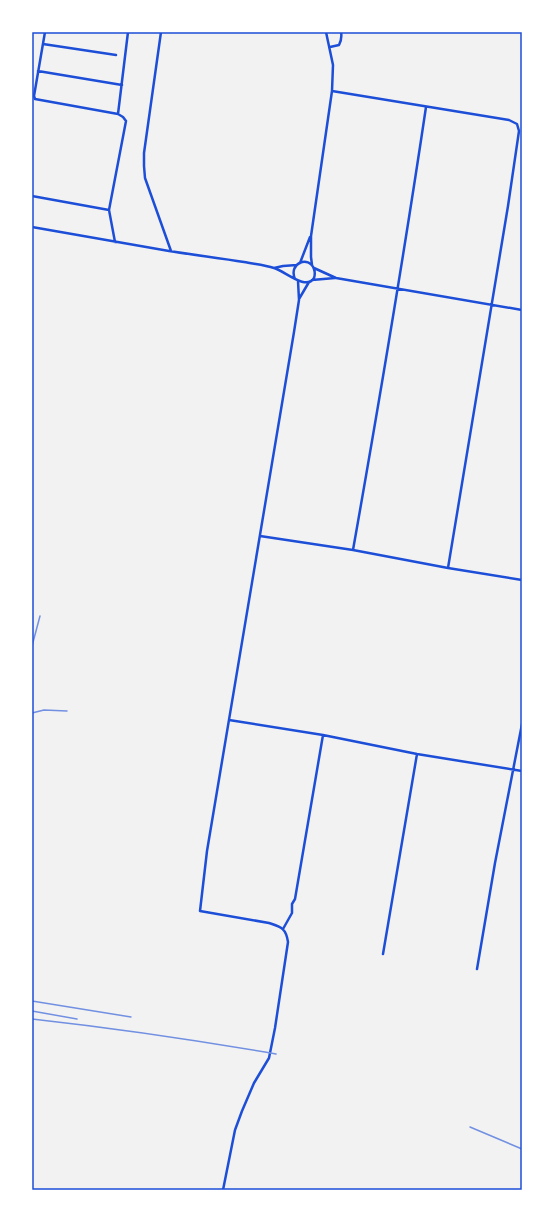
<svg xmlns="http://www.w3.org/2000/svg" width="554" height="1222" viewBox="0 0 554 1222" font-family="Merriweather,serif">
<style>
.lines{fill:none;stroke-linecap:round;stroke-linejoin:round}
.minor{stroke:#1d4ed8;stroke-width:2.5}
.rail{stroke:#7290e2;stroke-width:1.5}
.neatline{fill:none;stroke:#1d4ed8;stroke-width:1.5}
</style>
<rect width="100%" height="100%" fill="#f2f2f2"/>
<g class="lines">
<path class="minor" d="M45,32L34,96L35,99L118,114L123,117L126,121L109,210
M161,32L144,153V166L145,178L171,251
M43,44L116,55
M330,47L339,45C341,41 342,37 341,32
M38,71L122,85
M332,91L509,120L517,124L519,131L508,206L448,568
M118,114L128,32
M32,196L109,210L115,242
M32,227C78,235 123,243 169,251C194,255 219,258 244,262C254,264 265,265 274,268C285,271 306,291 314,278C315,275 315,272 314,269C309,255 288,263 295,279
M300,263L310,237
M312,265L311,257V236L332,91L333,65L326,32
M274,268L283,266L297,265
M314,268L336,278L522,310
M312,280L335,278
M299,299L309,282
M260,536L353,550L448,568L522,580
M353,550C379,403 404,255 426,107
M229,720L323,735
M283,929L292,913V904L295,899L323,735L417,754L522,771
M383,954L417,754
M477,969L495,863L522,724
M223,1190L235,1130L242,1111L254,1083L269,1058L275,1028L288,942C286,928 281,927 269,923L200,911L207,851L294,332L299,300L298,281"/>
<path class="rail" d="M32,646L40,616
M32,713L44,710L67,711
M32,1001L131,1017
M32,1011L77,1019
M32,1019C113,1028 195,1040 276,1054
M470,1127L522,1149"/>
</g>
<rect width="554" height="1222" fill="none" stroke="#ffffff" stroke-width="66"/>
<rect x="33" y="33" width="488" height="1156" class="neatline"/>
</svg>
